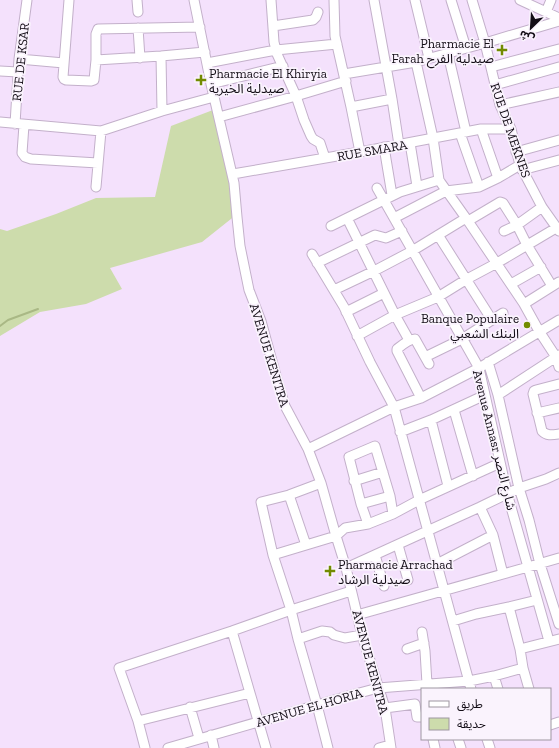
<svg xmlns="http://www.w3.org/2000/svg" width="559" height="748" viewBox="0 0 559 748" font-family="'Zilla Slab','Noto Sans Arabic',serif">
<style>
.green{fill:#cddcac}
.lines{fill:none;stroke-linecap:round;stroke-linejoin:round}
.stream{stroke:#a9b885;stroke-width:2}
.minor-casing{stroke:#c3b0ca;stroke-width:11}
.minor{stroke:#fff;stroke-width:9}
.poi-dot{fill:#728b00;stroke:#faf3fd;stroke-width:1.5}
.labels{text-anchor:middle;stroke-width:3.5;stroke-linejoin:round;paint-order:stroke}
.poi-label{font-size:13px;fill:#130d16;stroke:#faf3fd;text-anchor:end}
.street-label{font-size:13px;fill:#130d16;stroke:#faf3fd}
</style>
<rect width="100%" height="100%" fill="#f4e1fc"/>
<path class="green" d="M213,110L241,211L202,242L110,268L122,289L86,304L40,312L0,336V229L7,231L56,214L96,198L155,197L171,126Z"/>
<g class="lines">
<path class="stream" d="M0,326L8,320L38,309"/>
<g class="minor-casing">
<path id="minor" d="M69,0L63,77L64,79L66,80L91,81L94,80L96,60V34L98,29L200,27
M137,0L138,12
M194,0L211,84L234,183L237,217L240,246L249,290L261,321L278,383L285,406L308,449L321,483L336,536L346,568L362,635L385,708L391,748
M271,0L274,42L277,54L296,96L304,120L311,136L313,139L320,143L325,158
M334,0L335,36L351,107L360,152
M374,0L392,99L399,145
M415,0L429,58
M451,0L466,48
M472,0L485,43L500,105L511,129L520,165L542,207L559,231
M520,0L559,18
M546,12L551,0
M273,26L313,20L316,17L318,12
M138,28L140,58
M448,54L466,132
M161,56L162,111
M19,59L64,63
M96,60L161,56L205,52
M416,62L433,138L439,180L441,183L468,221L524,304L539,331L556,357L559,367
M207,63L276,50L337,44
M491,67L559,49
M0,71L18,72
M344,74L416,62L485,43L559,21
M211,84L283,66
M495,85L559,67
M500,105L559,92
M351,107L392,99
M219,117L296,96L346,81
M0,122L101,131L162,111L214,97
M15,124L19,59L27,0
M24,125L22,153L25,157L31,159L98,163
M481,129L498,178
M460,133L479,187
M410,143L417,186
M384,147L392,195
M516,152L559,140
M522,170L559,160
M233,174L360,152L481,129H511
M96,187L101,131
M377,188L479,368L507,493L549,641
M347,218L395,315L409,340
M394,218L446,191L479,187L498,178L520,165
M468,221L500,202L503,203L517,225L527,245L552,286
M331,226L400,192L439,180
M504,231L517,225L542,207
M438,235L492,320
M312,254L344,307L370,362L394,407L471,689
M317,263L375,235L386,238L402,231
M511,284L541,267
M334,290L374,271L412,251L466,218
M524,304L559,282
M346,312L384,293
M357,336L395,315L438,297L467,279L497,263L556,228
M425,357L462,339L503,313
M488,362L498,395L519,488L529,520L540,564L559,624
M559,384L536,390L534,391L533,394L542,431C547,436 552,435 559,434
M498,395L559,355
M421,398L397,351V349C402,345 409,339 415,339L429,364
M454,410L473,476
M537,413L559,408
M431,420L448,486
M400,432L431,420L485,395
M308,449L394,407L421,398L479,368L559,320
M354,481L383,472
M321,483L289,495L261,502L273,555L291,610L298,639L317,705L328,748
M289,495L306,545
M361,504L390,496
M480,507L493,535L503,574
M368,524L361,504L349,457L375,446L390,496L393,514
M398,545L408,580
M273,555L336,536L345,528L368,524L393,514L419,500L500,463
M375,555L384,586
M437,564L493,535
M346,568L480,507L519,488L546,479L559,473
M357,615L528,567L559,558
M453,621L476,614L509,607
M232,631L266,748
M422,632L425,651L427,684
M298,639L322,631L330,632L334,635L345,638L362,635
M407,649L424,643
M520,649L509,607L537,600
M494,676L498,689
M529,689L523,668L520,649L559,639
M190,707L199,738
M385,708L415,704L417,717H422
M138,721L250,693
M550,725L559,722
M211,735L214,748
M433,739L435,748
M458,739L461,748
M487,739L490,748
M145,748L138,721L119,668L232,631L291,610L351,591
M168,748L348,696L378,688L469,681L494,676L523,668
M379,748L390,745"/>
</g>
<use href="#minor" class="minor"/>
</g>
<g class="poi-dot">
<path d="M500 44h4v4h4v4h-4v4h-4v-4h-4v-4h4z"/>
<path d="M199 74h4v4h4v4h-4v4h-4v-4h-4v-4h4z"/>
<circle cx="527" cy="325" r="4"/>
<path d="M328 565h4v4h4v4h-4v4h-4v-4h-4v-4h4z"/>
</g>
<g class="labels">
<g class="poi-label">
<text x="494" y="48">Pharmacie El<tspan x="494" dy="15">Farah صيدلية الفرح</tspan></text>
<text x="209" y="78" text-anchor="start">Pharmacie El Khiryia<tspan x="209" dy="15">صيدلية الخيرية</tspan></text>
<text x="519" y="323">Banque Populaire<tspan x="519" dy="15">البنك الشعبي</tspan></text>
<text x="338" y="569" text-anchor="start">Pharmacie Arrachad<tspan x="338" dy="15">صيدلية الرشاد</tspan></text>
</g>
<g class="street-label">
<text transform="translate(20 62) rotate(-84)" y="5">RUE DE KSAR</text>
<text transform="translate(511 130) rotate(71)" y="5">RUE DE MEKNES</text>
<text transform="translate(372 150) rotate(-10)" y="5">RUE SMARA</text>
<text transform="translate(270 355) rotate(73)" y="5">AVENUE KENITRA</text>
<text transform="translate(495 440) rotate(76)" y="5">Avenue Annasr شارع النصر</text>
<text transform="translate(371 662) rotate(75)" y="5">AVENUE KENITRA</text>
<text transform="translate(309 707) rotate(-16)" y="5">AVENUE EL HORIA</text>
</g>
</g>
<rect x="421" y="688" width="130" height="52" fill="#faf3fd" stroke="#9e97a1"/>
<rect x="429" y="701" width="20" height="6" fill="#ffffff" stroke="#9e97a1"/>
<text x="457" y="708" font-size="12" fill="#130d16">طريق</text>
<rect x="429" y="718" width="20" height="12" fill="#cddcac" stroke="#9e97a1"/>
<text x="457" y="728" font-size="12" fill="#130d16">حديقة</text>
<g transform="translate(531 28) rotate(205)" stroke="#faf3fd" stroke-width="3" paint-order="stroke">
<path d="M0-3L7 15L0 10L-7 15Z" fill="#130d16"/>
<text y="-6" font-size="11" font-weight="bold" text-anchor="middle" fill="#130d16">ش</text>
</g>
</svg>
